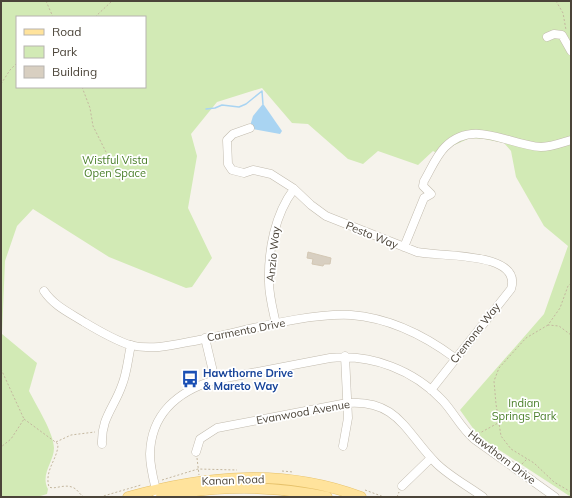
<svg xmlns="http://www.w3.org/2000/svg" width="572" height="498" viewBox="0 0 572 498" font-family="Mulish,sans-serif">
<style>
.green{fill:#d2eab5;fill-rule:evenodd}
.water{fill:#a9d4f2}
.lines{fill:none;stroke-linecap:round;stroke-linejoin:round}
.stream{stroke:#a9d4f2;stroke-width:1.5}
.building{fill:#d8cfc1;stroke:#d3c7b4}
.minor-casing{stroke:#c2bbae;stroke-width:9}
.major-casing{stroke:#e6c16a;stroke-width:11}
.path{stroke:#c4b79f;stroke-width:1;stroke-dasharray:2 2;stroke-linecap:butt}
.minor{stroke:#fff;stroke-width:8}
.major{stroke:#ffe39c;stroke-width:10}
.labels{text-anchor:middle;stroke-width:3.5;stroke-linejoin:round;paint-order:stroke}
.park-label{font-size:11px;fill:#4a7f2a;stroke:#fff}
.street-label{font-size:11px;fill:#4b4439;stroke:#fff}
.transit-label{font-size:11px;font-weight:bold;fill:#164399;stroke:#fff;text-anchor:start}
</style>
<rect width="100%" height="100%" fill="#f6f3ec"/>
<path class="green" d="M1,1H571V497L487,442L475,431L460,410L544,314L568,246L544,226L516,177L511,151L504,143L484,139L470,138L450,147L442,156L433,151L418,165L378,151L363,164L348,159L308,124L292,123L262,88L217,102L191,134L197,156L188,208L212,258L192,287L186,288L109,257L33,209L17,226L5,261L2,334L37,363L29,391C36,405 54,433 54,448C54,462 40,474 48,489L47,494L37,497H1ZM17,17H145V87H17Z"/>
<path class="water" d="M262,105H264L282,131L280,134L253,129L250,126L253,116Z"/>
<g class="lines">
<path class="stream" d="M206,109L215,108L222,105L239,107L246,104L262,91L263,105"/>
</g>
<path class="building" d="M308,252L331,258L330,264H324L323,266L312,264L313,259L307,258Z"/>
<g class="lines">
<g class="minor-casing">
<path id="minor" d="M547,37L554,34L562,35L571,51
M250,128L233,134L227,140L228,164L232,170L244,173L253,170L271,174L293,188L311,205L326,216L417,252C439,257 523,251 511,289L431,390
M404,247L424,198L431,194L423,186L424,181C430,171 436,156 445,147C473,118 508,145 541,147C551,147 561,143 571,140
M44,291C54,306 70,313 84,322C99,331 114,340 130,345C153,351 177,344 199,340C245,331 305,313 351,315C390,318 424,335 455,358
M276,324C273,310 269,296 269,282C268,250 275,214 294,189
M205,338L215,380
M102,444C101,418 114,408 122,385C127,373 128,358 131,345
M343,446L348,418L345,356
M196,452L200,439L217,428L347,403C398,399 406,433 436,463C449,476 468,486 483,497
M402,486L431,458
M157,494C154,481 150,468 150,454C151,414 178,391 215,380L330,358C372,354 414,370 443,401C454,413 461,428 474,439L555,497"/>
</g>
<g class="major-casing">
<path id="major" d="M128,497C205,475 284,468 361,497
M161,497C217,485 271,485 327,497"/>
</g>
<path class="path" d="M46,1L53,17
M556,1L563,13L566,30
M95,17L112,1
M1,84L10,70L17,63
M82,87L90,108L93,126L121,182
M571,283L568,286L560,308L548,325L559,326L571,335
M548,325L526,338L499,368L494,381L496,404L501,436L511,449L534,463L554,482L571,492
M1,369L24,419L11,439L1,447
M24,419L58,444C58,459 44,470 49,487C55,490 65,483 74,488C78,490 80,495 84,497
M478,434L498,423
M56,442L71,435L95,432
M197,458L199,475
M522,464L527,459
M282,471L293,472
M162,480L198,469L237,470
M365,490L384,497
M100,497L141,485
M397,497L399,492"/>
<use href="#minor" class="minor"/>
<use href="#major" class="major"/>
</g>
<defs>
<g id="bus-bare" transform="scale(1.38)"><path d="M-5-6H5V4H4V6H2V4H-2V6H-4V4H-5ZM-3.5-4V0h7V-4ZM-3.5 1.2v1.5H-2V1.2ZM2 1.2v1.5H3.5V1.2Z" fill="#1a4fb4" stroke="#fff" stroke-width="2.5" paint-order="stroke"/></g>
</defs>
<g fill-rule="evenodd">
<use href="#bus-bare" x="190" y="379"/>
</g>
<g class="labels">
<g class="park-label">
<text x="115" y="164">Wistful Vista<tspan x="115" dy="13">Open Space</tspan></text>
<text x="524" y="407">Indian<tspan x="524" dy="13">Springs Park</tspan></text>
</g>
<g class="street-label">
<text transform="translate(372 235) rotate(22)" y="4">Pesto Way</text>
<text transform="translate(273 254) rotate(-84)" y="4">Anzio Way</text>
<text transform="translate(246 330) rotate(-11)" y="4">Carmento Drive</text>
<text transform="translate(475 333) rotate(-52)" y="4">Cremona Way</text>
<text transform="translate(303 412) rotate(-10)" y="4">Evanwood Avenue</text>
<text transform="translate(502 457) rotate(37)" y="4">Hawthorn Drive</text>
<text transform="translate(233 480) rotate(-2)" y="4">Kanan Road</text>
</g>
<g class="transit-label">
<text x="203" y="377">Hawthorne Drive<tspan x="203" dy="13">&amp; Mareto Way</tspan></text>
</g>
</g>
<rect width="572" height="498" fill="none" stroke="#4b4439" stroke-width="4"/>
<rect x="16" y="16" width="130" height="72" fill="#ffffff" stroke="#b7b4b0"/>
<rect x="24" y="29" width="20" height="6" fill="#ffe39c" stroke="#b7b4b0"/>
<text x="52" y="36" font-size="12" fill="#4b4439">Road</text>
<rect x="24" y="46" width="20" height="12" fill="#d2eab5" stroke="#b7b4b0"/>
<text x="52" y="56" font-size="12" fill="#4b4439">Park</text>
<rect x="24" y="66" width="20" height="12" fill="#d8cfc1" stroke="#b7b4b0"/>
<text x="52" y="76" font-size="12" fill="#4b4439">Building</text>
</svg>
